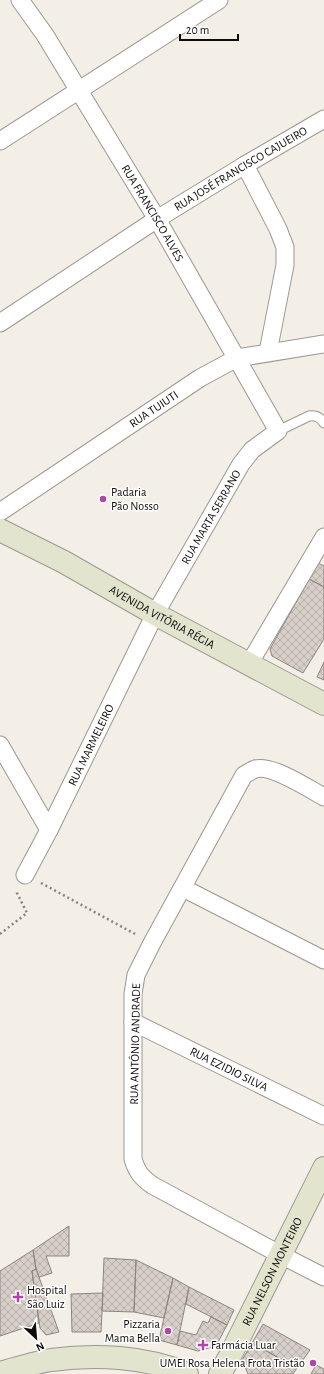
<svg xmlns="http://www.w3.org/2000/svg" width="324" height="1374" viewBox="0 0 324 1374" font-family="'Alegreya Sans',sans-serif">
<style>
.building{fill:url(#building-cross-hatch);stroke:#8d867f}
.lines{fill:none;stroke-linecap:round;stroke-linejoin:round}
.lane-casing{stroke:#9b988f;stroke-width:11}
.street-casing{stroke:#9b988f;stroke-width:19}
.secondary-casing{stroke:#9b988f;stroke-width:24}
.path{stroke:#88857f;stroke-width:2.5;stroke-dasharray:2 3;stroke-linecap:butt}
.lane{stroke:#fff;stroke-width:9}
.street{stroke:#fff;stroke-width:17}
.secondary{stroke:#e2e4ce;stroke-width:22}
.poi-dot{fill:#af45a6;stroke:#fff;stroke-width:1.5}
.labels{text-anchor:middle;stroke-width:3;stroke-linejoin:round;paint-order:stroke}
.street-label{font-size:12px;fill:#0d0c09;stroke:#fff}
.poi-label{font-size:12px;fill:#0d0c09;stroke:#fff;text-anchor:start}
</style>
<defs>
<pattern id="building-cross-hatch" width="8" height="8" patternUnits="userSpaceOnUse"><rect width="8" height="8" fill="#d6cec7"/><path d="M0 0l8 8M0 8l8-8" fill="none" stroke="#b6b0aa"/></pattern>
</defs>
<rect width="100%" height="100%" fill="#f3efe6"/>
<path class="building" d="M318,563L324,566V587L309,579Z
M309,579L324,587V639L303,673L272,656L270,649Z
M324,662V680L317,677Z
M69,1226V1256H46L52,1273L39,1277L36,1269L33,1250Z
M33,1250L36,1269L32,1271L39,1323L0,1336V1271Z
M104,1258L136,1260L134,1312L102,1311Z
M136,1260L173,1278L164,1318L134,1312Z
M36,1269L39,1277L59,1332L46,1335L40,1328L32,1271Z
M173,1278L189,1287L177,1345L159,1340Z
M189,1287L234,1310L227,1325L186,1304Z
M103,1293L101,1332H72L71,1294Z
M211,1317L227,1325L216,1346L198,1351L177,1345L180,1331L196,1335L203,1321L208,1323Z
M263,1324L310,1350L297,1368L252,1343Z
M252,1343L297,1368L293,1374H248L242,1360Z
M316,1365L324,1369V1374H311Z"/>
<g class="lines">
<g class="lane-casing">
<path id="lane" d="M278,431L309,416C316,415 320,417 324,423"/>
</g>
<g class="street-casing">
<g id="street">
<path id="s1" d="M20,0L45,35L157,219L278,431L252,450L241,464L155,614L49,830L25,875"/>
<path d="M0,141L219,0"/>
<path d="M245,165L278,229L285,247V265L268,352"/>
<path id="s2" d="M0,323L157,219L245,165L324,119"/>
<path id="s3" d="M0,512L200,378L237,358L324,344"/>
<path d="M249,664L324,537"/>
<path d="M0,745L49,830"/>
<path d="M324,797C309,789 272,764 255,769C252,770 248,773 244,775L152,943L136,975L133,994V1159C137,1172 141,1177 152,1185L281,1255L324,1277"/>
<path d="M183,888L324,960"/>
<path id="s4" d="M133,1022L324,1116"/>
</g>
</g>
<g class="secondary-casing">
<g id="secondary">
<path id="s5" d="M0,530L64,562L155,614L324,704"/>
<path d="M0,1373C17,1368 33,1363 51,1360C95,1354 145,1356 187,1374"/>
<path id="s6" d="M220,1374L231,1354L324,1168"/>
</g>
</g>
<path class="path" d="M41,883L137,935
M0,934L27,913L17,893V891"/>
<use href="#lane" class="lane"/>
<use href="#street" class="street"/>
<use href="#secondary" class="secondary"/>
</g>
<g class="poi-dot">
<circle cx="103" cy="499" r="4"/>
<path d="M16 1291h4v4h4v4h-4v4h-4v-4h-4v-4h4z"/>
<circle cx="168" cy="1331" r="4"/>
<path d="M201 1339h4v4h4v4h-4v4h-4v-4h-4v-4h4z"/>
<circle cx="313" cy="1363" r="4"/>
</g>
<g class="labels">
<g class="street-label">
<text dy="4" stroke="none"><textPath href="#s2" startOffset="286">RUA JOSÉ FRANCISCO CAJUEIRO</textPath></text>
<text dy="4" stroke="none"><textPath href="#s1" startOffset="251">RUA FRANCISCO ALVES</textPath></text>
<text dy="4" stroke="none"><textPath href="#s3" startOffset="185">RUA TUIUTI</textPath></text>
<text transform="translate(211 517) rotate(-60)" y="4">RUA MARTA SERRANO</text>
<text dy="4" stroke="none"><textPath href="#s5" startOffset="184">AVENIDA VITÓRIA RÉGIA</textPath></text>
<text transform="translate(91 745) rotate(-64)" y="4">RUA MARMELEIRO</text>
<text transform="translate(135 1044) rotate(-89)" y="4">RUA ANTÔNIO ANDRADE</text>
<text dy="4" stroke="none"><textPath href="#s4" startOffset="107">RUA EZIDIO SILVA</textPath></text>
<text dy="4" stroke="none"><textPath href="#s6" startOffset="115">RUA NELSON MONTEIRO</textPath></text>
</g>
<g class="poi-label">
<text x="111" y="496">Padaria<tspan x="111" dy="14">Pão Nosso</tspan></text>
<text x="27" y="1294">Hospital<tspan x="27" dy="14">São Luiz</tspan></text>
<text x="160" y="1328" text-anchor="end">Pizzaria<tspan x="160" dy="14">Mama Bella</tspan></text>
<text x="211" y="1349">Farmácia Luar</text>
<text x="305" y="1367" text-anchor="end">UMEI Rosa Helena Frota Tristão</text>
</g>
</g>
<g transform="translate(36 1338) rotate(154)" stroke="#ffffff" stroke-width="3" paint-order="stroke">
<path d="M0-3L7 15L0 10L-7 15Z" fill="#0d0c09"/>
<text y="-6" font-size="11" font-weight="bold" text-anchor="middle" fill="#0d0c09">N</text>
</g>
<path d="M180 34v6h58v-6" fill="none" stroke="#0d0c09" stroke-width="2"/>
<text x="186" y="34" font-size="12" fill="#0d0c09" stroke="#ffffff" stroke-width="3" paint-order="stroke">20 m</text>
</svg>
